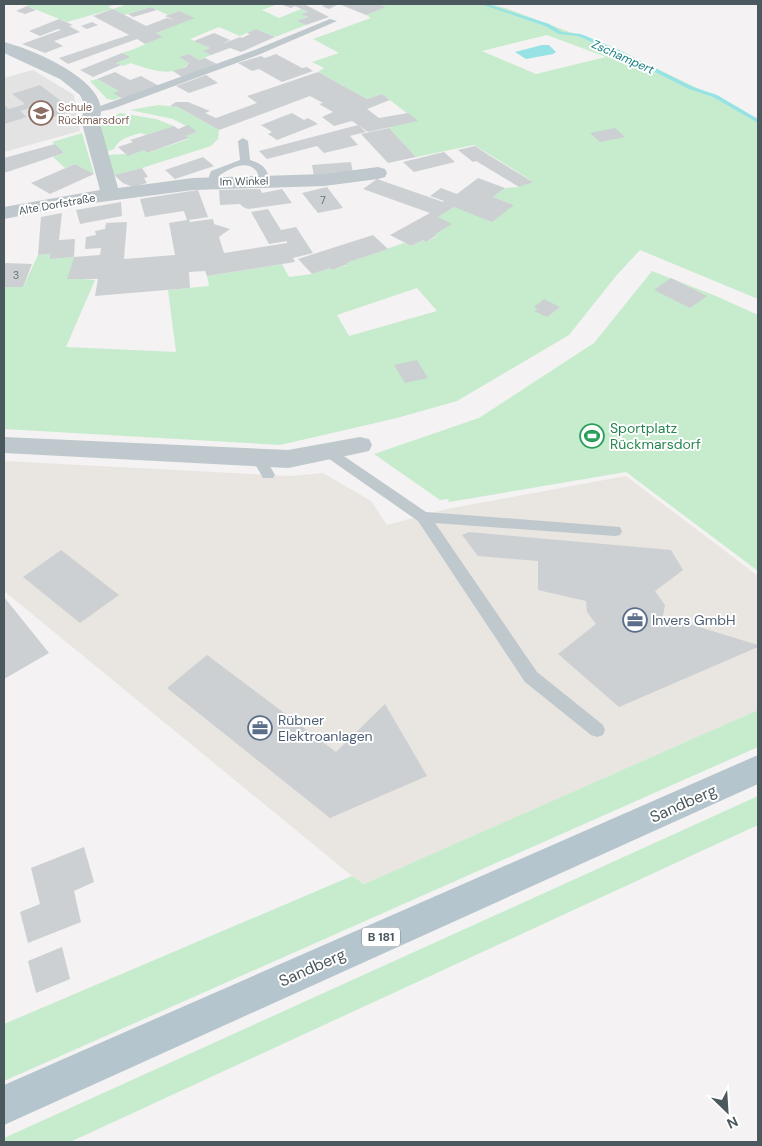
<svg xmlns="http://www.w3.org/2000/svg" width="762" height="1146" viewBox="0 0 762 1146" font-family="'DM Sans',sans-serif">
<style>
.commercial{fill:#e9e5e0}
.education{fill:#e4e3e3}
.green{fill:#c6eccd;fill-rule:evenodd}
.water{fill:#97e2e4}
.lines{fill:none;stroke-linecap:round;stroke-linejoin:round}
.stream{fill:#97e2e4;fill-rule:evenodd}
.building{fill:#ccd0d3}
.lane{fill:#bfc8cc;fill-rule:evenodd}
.street{fill:#bfc8cc;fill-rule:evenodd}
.primary{fill:#b4c5cd;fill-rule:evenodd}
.labels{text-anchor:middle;stroke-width:4;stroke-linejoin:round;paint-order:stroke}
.far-education-label{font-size:11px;fill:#785e54;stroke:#fff;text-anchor:start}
.far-street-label{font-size:11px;fill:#4b585d;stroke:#fff}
.number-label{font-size:11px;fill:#6b767a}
.far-water-label{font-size:12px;font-style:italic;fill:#1a8183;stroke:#fff}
.shield{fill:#fff;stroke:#818a8e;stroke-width:1}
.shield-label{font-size:12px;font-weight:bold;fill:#4b585d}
.leisure-label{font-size:14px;fill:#27864d;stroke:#fff;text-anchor:start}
.service-label{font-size:14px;fill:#4e5e75;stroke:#fff;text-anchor:start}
.near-street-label{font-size:16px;fill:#4b585d;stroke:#fff}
</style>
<rect width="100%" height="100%" fill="#f4f2f2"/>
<path class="commercial" d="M4,461L268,475L291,476L323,473L371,501L387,525L447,509L626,476L758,576V710L364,884L352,876L4,591Z"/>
<path class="education" d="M33,70L74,95L80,131L4,152V78Z"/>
<path class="green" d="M29,4H115L108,7L113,9L125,5L124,4H278L262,10L279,18L301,9L308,12L302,14L308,17L298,21L306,25L275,37L256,29L240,36L219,27L190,39L210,48L204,51L211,55L199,60L189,54L179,57L189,63C175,79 147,69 131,63L123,66L116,63L122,53C137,49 148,42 163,37L156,33L194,18L179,11L168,15L151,7L124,15L113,9L67,22L27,6Z
M377,4H490L505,8L618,50L728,103L758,121V299L640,250L616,276L569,335L457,401L397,418L280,445L4,429V287H23L38,255L50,254V259L74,257L68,278L95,280L66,347L176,352L168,290L209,286L207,276L282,264L289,277L312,274L330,268L332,270L347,265L346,263L404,243L411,246L423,240L426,242L437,236L435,234L438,217L454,207L514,205L493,197L505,188L519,187L532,181L474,145L416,157L389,128L391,126L417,121L382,94L367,99L318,72L324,68L312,62L339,53L313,39L371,18L366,15L385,7ZM547,35L606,57L536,74L482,51ZM417,288L437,311L349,336L337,315Z
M97,79L119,91L114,93L121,97L114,100L107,99L90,81Z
M158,105L178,107L219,130L218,139L211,146L142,168L114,175L107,155L126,154L129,155L144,150L147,153L189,139L186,136L197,132L173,119L130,110Z
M120,113L156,119L174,126L146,135L141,133C131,136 119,138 114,149L106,152L98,127L100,123Z
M82,133L94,174L75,164L65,168L53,157L64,153L52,142Z
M652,271L716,296L758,315V571L626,472L449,502L448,499L440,500L374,454L479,418L594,343Z
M758,710V747L4,1081V1024L352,876L364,884Z
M758,796V825L70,1142H4V1138Z"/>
<path class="water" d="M542,45H549L556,52L553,54L526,59L515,52Z"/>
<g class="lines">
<path class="stream" d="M481,4H487L549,24L562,32L581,34L619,50L693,87L717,95L758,119V123L713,97L689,89L615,52L578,36L559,34L545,26Z"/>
</g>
<path class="building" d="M280,4H304L329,17L306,25L297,21L308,17L301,14L308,12L295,6L291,8Z
M326,4H377L386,7L366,15L339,4L329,9L322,6Z
M27,6L36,10L25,14L16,11Z
M151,7L157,10L133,17L128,14Z
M113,9L146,26L167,18L174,20L165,16L179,11L195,18L156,33L163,37L145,44L137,39L68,64L59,58L129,35L93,16Z
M59,19L73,25L69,26L80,32L54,41L63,46L45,53L22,44L61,30L58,29L40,36L29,31Z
M92,22L98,25L87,29L81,26Z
M256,29L275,37L241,52L230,48L211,55L203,51L210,48L194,41L214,33L230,40L222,44L240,37L242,38L250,34L247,33Z
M122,53L130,57L116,63L121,65L93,77L80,70Z
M189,54L199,60L205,58L217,64L182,77L173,71L186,67L189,63L179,57Z
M276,54L302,68L307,67L313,71L282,82L259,69L252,71L238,63L261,56L265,58Z
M115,72L130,80L141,76L159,86L123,99L113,93L119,91L97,79Z
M318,72L367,99L382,94L390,100L367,109L379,118L408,113L418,121L368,132L352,121L334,126L322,117L333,112L319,104L323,103L310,96L219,130L178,107L170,106L176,102H188L210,111L205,113L216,118L257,103L247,96Z
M206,75L218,83L189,93L176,86Z
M40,85L73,110L45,120L31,108L20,111L27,117L4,124V105L9,109L25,104L12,94Z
M292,113L304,120L308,118L318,124L277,140L268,134L272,132L261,125Z
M188,125L197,132L186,136L189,138L147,153L144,150L128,156L118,147L133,142L130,140L174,126L178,129Z
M358,125L366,132L350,136L358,145L324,153L317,146L267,159L259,151Z
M389,128L416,157L388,163L361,134Z
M615,128L625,137L600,142L590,133Z
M55,144L64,153L4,173V158Z
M475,146L490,156L533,182L519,187L476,161L473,162L458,150Z
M444,152L455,162L414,172L403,162Z
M203,157L214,166L175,179L165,170Z
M351,162L353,173L314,176L312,165Z
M75,164L94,174L50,194L31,183Z
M142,168L148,177L144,178L147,183L133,187L123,183L114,175Z
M478,178L505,188L493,197L514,205L492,222L454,207L438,217L452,224L435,234L437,235L426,242L423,240L411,246L390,235L430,213L363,189L377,179L443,202L444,201L430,196L441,188L457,194Z
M327,187L343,208L318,213L302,193Z
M260,189L262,193L282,189L292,203L248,209L243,207L240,204L220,205L219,190Z
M198,190L208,217L189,220L190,222L213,219L214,224L230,229L219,237L224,253L287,243V241L269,244L251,212L268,209L281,230L296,227L313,253L293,258L295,262L207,276L205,271L189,272L190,288L95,296L98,279H67L74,257L100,255L101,248L85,249L86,237L96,235L95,231L105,229L106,223L127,222L124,259L175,255L169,223L187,220L184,211L145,217L140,199Z
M121,202L122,216L80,224L76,210Z
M62,213L59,240L75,239L74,257L50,259V254L38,255L41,217Z
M373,235L388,249L346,263L348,264L332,270L330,268L312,274L298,259Z
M4,263L32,264L23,287H4Z
M671,278L707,296L690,308L654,290Z
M544,299L560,307L547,317L534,311L537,309L534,307Z
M417,360L428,378L405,383L394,365Z
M469,532L671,550L683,570L655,591L665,605L663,616L758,645V647L619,707L558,654L596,624L587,612L586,601L538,590V561L478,556L462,535Z
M61,550L119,595L80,623L23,577Z
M4,597L49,653L4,679Z
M207,655L336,752L385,704L427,776L330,818L167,688Z
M84,847L94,882L74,891L81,922L28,943L20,912L40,904L31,868Z
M62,947L70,979L36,993L28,961Z"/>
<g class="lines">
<path class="lane" d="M330,19L337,21L258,55L112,109L94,113L89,110L252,51Z
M243,138L248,141L250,160C261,163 272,171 267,183H259C258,180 259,175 257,172C248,158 229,169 220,175L216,184H208L207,182L211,171L240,160L238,141Z
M327,446L332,448L426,512L620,527L622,531L620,535L615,536L435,523L537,672L603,725L605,730L603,735L597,737L591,735L525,682L418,521L322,454L320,451L322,448Z
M258,452L263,454L275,475L273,478H263L251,457L253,454Z"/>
<path class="street" d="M4,42C32,49 115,83 99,120L118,188L193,178L324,174L378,167L385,169L387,173L385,177L378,179L324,186L193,190L70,206L4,219V207L100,190L81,120L85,106L80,95L60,79L4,53Z
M4,437L288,450L360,437L369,439L372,445L369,451L360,453L288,468L4,453Z"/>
<path class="primary" d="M758,755V784L4,1125V1085Z"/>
</g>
<defs>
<g id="school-ring" transform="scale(1.25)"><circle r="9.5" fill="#fff" stroke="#8d6e63" stroke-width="1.5"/><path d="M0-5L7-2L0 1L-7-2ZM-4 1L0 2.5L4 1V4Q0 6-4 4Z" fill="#8d6e63"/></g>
<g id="stadium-ring" transform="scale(1.25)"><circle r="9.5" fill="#fff" stroke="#2e9e5b" stroke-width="1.5"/><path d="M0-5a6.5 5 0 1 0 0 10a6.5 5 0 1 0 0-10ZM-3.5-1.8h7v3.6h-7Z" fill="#2e9e5b"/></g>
<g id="office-ring" transform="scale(1.25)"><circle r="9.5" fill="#fff" stroke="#5c6f8a" stroke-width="1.5"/><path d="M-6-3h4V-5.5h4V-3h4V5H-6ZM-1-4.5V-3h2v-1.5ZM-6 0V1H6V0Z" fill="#5c6f8a"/></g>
</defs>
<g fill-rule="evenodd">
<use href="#school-ring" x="41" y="113"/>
<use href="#stadium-ring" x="592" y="436"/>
<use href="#office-ring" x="635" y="620"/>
<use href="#office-ring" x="260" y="728"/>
</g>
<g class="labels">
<g class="far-education-label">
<text x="58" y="111">Schule<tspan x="58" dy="13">Rückmarsdorf</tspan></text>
</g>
<g class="far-street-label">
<text transform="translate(244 181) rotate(-1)" y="4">Im Winkel</text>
<text transform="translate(57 204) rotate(-10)" y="4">Alte Dorfstraße</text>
</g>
<g class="number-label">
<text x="323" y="204">7</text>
<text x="16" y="279">3</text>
</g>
<g class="far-water-label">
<text transform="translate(623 57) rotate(24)" y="4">Zschampert</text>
</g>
<rect class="shield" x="362" y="927.5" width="38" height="19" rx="4"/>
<g class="shield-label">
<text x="381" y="941">B 181</text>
</g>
<g class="leisure-label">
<text x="610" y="433">Sportplatz<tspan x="610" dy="16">Rückmarsdorf</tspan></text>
</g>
<g class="service-label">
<text x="652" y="625">Invers GmbH</text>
<text x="278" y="725">Rübner<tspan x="278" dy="16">Elektroanlagen</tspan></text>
</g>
<g class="near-street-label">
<text transform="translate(683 803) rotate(-24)" y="6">Sandberg</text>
<text transform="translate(312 967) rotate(-24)" y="6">Sandberg</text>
</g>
</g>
<rect width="762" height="1146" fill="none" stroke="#4b585d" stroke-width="10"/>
<g transform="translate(727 1111) rotate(155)" stroke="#ffffff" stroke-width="4" paint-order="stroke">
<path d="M0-4L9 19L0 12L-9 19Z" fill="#4b585d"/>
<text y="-8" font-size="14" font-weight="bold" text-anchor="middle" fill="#4b585d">N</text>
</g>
</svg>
